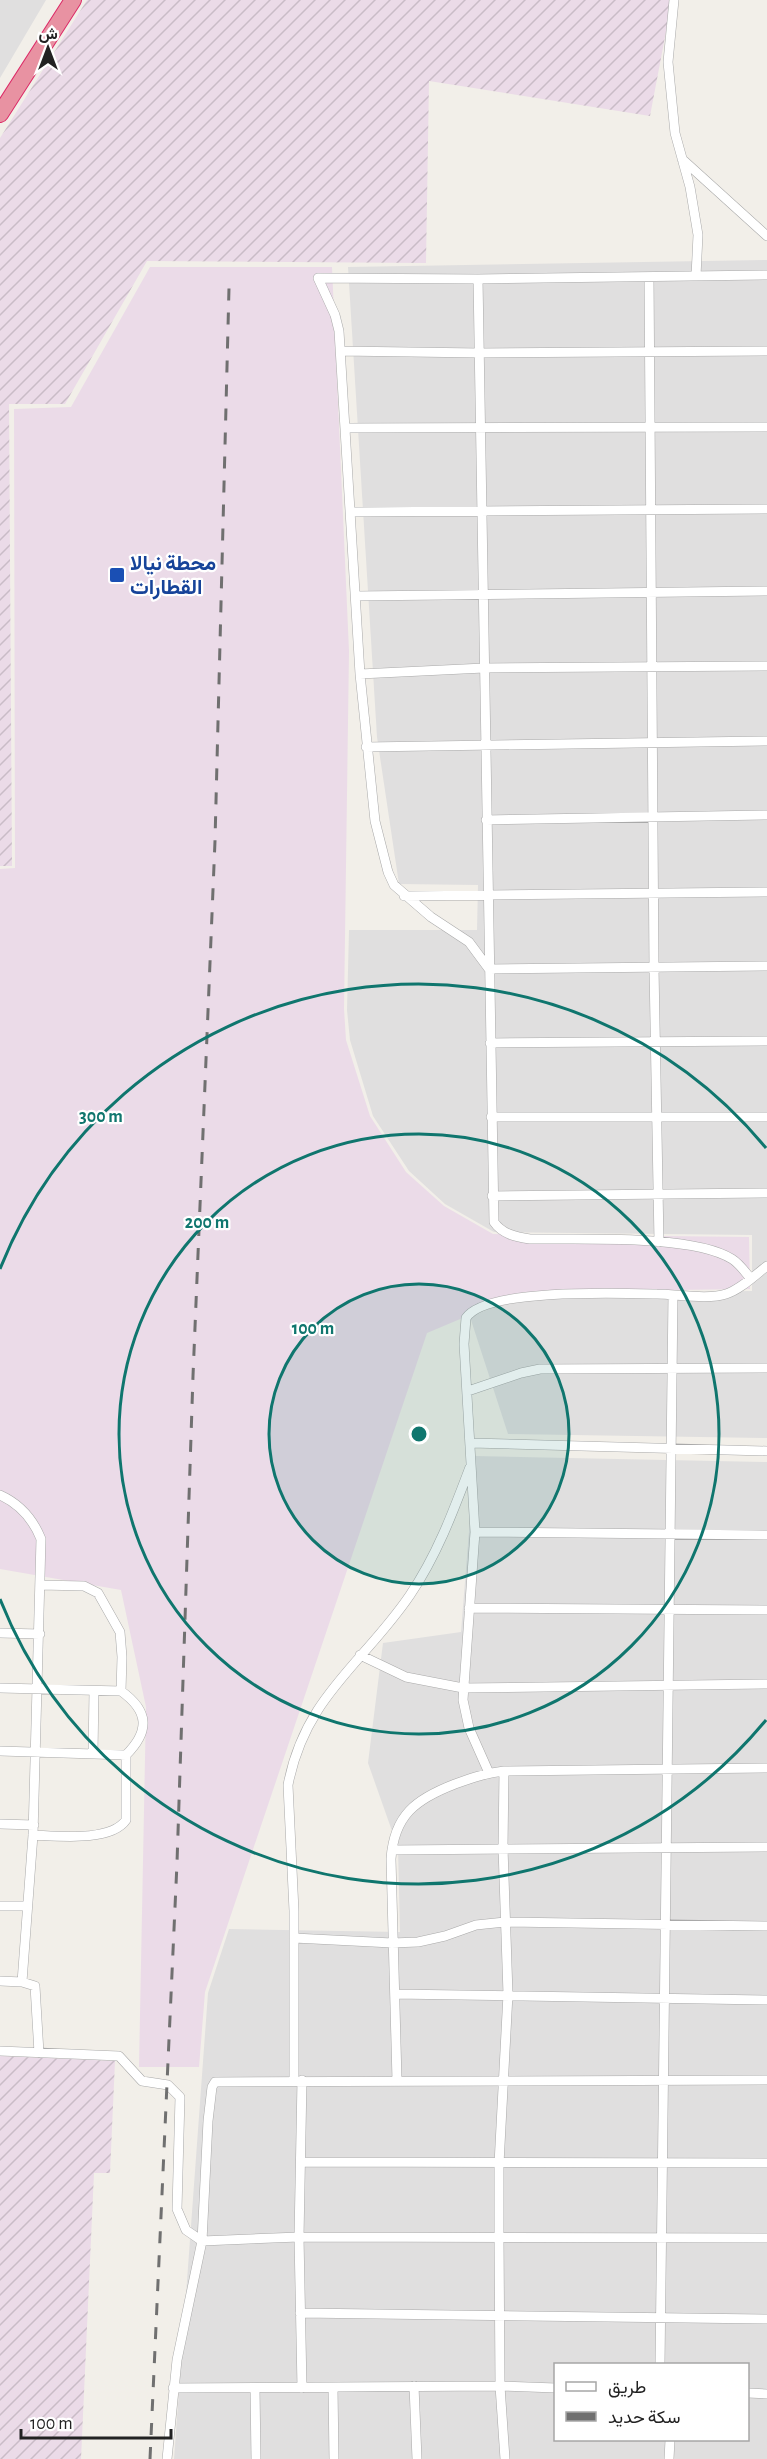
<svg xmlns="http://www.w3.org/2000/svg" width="767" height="2459" viewBox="0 0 767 2459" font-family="'Alegreya Sans',Vazirmatn,sans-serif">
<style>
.residential{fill:#e0dfdf;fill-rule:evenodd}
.industrial{fill:url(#industrial-furrows)}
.railway{fill:#ebdbe8}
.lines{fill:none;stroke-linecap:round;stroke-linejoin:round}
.street-casing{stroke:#a9a9a9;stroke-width:10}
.highway-casing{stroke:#dc2a67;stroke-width:18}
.street{stroke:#fff;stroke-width:9}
.highway{stroke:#e892a2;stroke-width:16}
.rail{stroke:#707070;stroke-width:3;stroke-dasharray:12 12;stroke-linecap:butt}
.ring{fill:none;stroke:#0f766e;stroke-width:3}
.transit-dot{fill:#1a4fb4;stroke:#fff;stroke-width:2}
.labels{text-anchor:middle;stroke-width:4.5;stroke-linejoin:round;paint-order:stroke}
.transit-label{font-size:21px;font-weight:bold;fill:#164399;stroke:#fff;text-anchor:start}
.centre{fill:#0f766e;stroke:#fff;stroke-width:3}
.ring-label{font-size:18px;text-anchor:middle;font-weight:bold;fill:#0f766e;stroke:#fff;stroke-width:4.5;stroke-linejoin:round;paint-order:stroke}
</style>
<defs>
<pattern id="industrial-furrows" width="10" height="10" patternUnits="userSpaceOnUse" patternTransform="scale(1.5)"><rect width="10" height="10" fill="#ebdbe8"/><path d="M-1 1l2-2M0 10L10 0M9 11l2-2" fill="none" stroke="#c9bcc7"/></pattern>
</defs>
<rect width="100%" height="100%" fill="#f2efe9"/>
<path class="residential" d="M0,0H46L0,78Z
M767,260V1438L508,1434L470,1317L525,1294L752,1291V1235L494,1232L445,1204L409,1171L373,1116L350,1040L347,1010L349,930H477L478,885L399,884L377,737L348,267Z
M475,1456L767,1462V2459H174L208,1993L229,1929L400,1932L398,1848L368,1763L383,1643L461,1632ZM556,2364H748V2440H556Z"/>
<path class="industrial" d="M87,0H672L650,116L429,81L426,263L147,261L65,404H9L12,866H0V138Z
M0,2056L115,2061L110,2173H94L81,2459H0Z"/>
<path class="railway" d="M150,267H332L349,651L344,1009L346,1040L370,1116L406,1172L444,1206L493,1234L749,1237L750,1289L524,1292L427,1333L205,1992L199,2067H139L146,1707L121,1590L0,1569V869L15,868L14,409L71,407Z"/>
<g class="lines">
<g class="street-casing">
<path id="street" d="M674,0L668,62L675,133L690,187L698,235L696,276
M682,159L767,236
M767,275L478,279L318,278L335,315L339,331L360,674L375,821L388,872L394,885L431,917L469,942L489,969L767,966
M649,277L654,968L659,1242
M478,279L494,1222C502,1234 516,1237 530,1239C579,1240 692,1234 732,1259C740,1264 745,1272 751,1279
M341,351L479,353L767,351
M345,428L767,427
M352,512L767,509
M356,596L767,591
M360,674L484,668L767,666
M366,747L767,741
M486,820L767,815
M404,896L767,892
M490,1043L767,1041
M491,1117H767
M492,1196L767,1193
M468,1391L521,1373L540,1369L767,1368
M471,1443L767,1451
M0,1495C20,1504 33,1519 41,1539L33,1835L22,1982
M475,1532L767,1535
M41,1585L84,1586L98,1593L120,1632L122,1657L121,1691
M469,1608L767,1610
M0,1633L40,1634
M360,1655L406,1677L463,1688L767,1684
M0,1688L121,1691C149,1711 150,1731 126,1755V1820C111,1842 58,1836 33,1835
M0,1751L126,1755
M93,1754L94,1691
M504,1771L503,1848L508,1994L499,2164V2238L500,2386L505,2459
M489,1773L469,1728L463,1700L475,1532L464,1344L466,1318C485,1288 621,1293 657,1294C676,1294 708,1300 726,1294C741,1289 754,1276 767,1266
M0,1824L34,1825
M392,1850L767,1847
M0,1906H27
M294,1938L392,1943L418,1942L445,1936L476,1925L505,1922L767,1926
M0,1981L22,1982L35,1986L39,2053
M395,1994L767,2000
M0,2051L119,2056L142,2081L168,2085L180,2097L177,2209L186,2230L202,2241L299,2237L767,2238
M294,2080V1911L288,1785C305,1696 364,1663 410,1595C437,1555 453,1512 470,1467
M302,2080L299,2237L302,2388
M397,2080L391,1859C394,1815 416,1799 455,1784C472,1778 486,1773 504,1771L767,1768
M301,2162L767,2163
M300,2313L767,2319
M660,2364L673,1295
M414,2386L417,2459
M173,2388L500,2386L556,2388
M255,2388L256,2459
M333,2388L334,2459
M748,2393L767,2394
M167,2459L177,2360L202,2241L208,2121L212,2087L215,2082L767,2080
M669,2459L670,2440"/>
</g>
<g class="highway-casing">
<path id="highway" d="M0,114L73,0"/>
</g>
<use href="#street" class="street"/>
<use href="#highway" class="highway"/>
<path class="rail" d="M150,2459L177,1863L193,1376L215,841L229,288"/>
</g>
<circle cx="419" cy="1434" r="150" fill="#0f766e" fill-opacity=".12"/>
<g class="ring">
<circle cx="419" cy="1434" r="150"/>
<circle cx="419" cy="1434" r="300"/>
<path d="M766 1720A450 450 0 0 1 0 1599M0 1269A450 450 0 0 1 766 1148"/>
</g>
<rect class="transit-dot" x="109" y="567" width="16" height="16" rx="3"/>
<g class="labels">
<g class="transit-label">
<text x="130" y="570">محطة نيالا<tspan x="130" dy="24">القطارات</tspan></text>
</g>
</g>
<circle cx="419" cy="1434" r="9" class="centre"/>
<g class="ring-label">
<text x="101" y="1122">300 m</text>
<text x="207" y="1228">200 m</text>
<text x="313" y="1334">100 m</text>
</g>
<rect x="554" y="2363" width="195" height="78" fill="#ffffff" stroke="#a7a7a7" stroke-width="1.5"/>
<rect x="566" y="2382" width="30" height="9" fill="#ffffff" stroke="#a7a7a7" stroke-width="1.5"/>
<text x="608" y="2393" font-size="18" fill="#222222">طريق</text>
<rect x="566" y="2412" width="30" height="9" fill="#707070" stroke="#a7a7a7" stroke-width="1.5"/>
<text x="608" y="2423" font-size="18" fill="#222222">سكة حديد</text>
<g transform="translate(48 48)" stroke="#ffffff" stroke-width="4.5" paint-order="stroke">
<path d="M0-4.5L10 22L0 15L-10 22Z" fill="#222222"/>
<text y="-9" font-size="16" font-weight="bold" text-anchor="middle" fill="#222222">ش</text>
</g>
<path d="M21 2429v9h150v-9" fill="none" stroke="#222222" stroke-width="3"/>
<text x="30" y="2429" font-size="18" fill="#222222" stroke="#ffffff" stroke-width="4.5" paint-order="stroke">100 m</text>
</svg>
